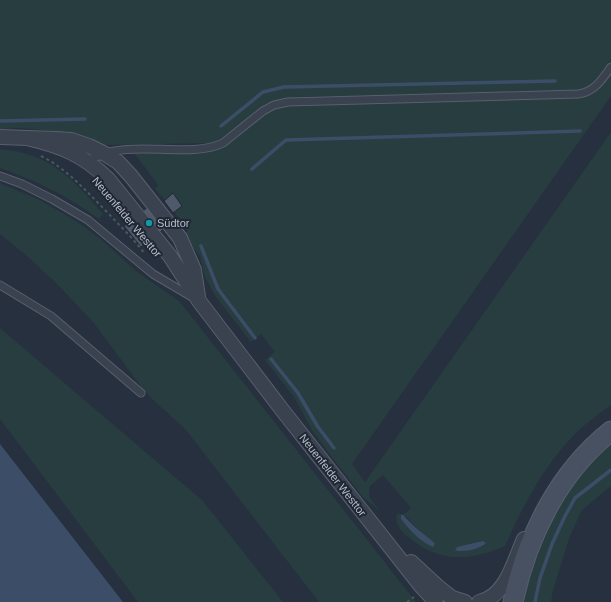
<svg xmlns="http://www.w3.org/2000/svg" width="611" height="602" viewBox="0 0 611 602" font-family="Arial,sans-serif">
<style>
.green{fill:#283d40;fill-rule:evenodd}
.water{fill:#3c4e67}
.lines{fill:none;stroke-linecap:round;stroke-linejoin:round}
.stream{stroke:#3c4e67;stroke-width:3.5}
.building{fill:#4f596a;stroke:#212936}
.lane-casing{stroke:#58606c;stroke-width:9}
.street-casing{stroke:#58606c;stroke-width:16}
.secondary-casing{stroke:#58606c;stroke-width:21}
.path{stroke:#465a5d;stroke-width:2;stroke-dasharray:3 3;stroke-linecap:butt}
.lane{stroke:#3a424f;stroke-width:7}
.street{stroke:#3a424f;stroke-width:14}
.secondary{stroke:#485162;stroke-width:19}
.culture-dot{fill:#0f9aa8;stroke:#1f2734;stroke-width:1.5}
.labels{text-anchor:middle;stroke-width:4;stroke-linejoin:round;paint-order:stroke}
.street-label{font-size:11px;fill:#b6bec9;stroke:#1f2734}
.poi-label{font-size:11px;fill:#b6bec9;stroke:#1f2734;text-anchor:start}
</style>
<rect width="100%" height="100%" fill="#26303f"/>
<path class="green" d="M0,0H611V59L598,79L591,86L586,89L576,91L296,97L273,101L266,104L219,140L212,143L103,145L76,136L56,131L19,128L0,129Z
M611,72V96L352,464L365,482L611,132V405C600,413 589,421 579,430C545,463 524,504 505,546C469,562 437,563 406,535C400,530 394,523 397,514H404L411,508L383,475L369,487V497L381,512L363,497L328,452L312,430L294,397L265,360L275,352L261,334L251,342L216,297L205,277L200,256L183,235L188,231L174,212L182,205L173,194L165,200L155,189L158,185L135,154L211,151L225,146C240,134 258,116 276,109C284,106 294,106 304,105L582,98C596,94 603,84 611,72ZM406,516L416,528L435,543L423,542L415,534L401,519ZM473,544L486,545L474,549L455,550L457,547Z
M0,149C50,153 73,179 103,214L99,219C69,197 35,180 0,168Z
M0,183L40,200L76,221L102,240L136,271L180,302L416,602H319L186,430L150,397L140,385L93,322L57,284L27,256L0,234Z
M0,328L203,501L283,602H138L0,419Z
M611,441V486L582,510L570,536L553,590L551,602H523L529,577L541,538L569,487Z"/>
<path class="water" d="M0,444L123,602H0Z
M401,515H403L416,528L435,543L433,547C420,542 410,530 401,519Z
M483,541L486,543C481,549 462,553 455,550L457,547Z"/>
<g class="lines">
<path class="stream" d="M0,121L85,119
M221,126L263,92L284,87L555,81
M252,169L286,140L580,131
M201,246L218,289L255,338
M271,359L298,393L318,427L334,448
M535,602L540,578L552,544L565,516L575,498L611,470"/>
</g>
<path class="building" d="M173,193L182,206L173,213L164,201Z
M158,199L175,220L141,247L124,226Z"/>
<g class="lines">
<g class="lane-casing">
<path id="lane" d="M85,161C95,158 105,153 115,151C147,144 194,157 223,143L263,111L274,105L288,102L578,94C595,92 602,79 611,67
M0,176L22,184L52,199L88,220L153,274L192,297
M0,285L51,316L141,393"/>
</g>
<g class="street-casing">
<path id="street" d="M0,137L56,139L71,140L89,146L105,154L118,162L131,176L180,238L194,270L198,297
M27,138C61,146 82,154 108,179L170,256L199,301L283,411L421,586L436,602
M411,562L437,586L452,598L465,602
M479,602C506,597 514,561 524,539"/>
</g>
<g class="secondary-casing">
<path id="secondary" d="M513,602C527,537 558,473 611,431"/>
</g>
<path class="path" d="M41,156C67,169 85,190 105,210C119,225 133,238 145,254
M407,602L414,597"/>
<use href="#lane" class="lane"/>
<use href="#street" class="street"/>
<use href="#secondary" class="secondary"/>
</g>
<circle class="culture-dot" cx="149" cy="223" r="4"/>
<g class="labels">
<g class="street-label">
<text transform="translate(127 217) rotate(50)" y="4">Neuenfelder Westtor</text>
<text transform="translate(333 475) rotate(52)" y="4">Neuenfelder Westtor</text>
</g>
<g class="poi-label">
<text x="157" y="227">Südtor</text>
</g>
</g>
</svg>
